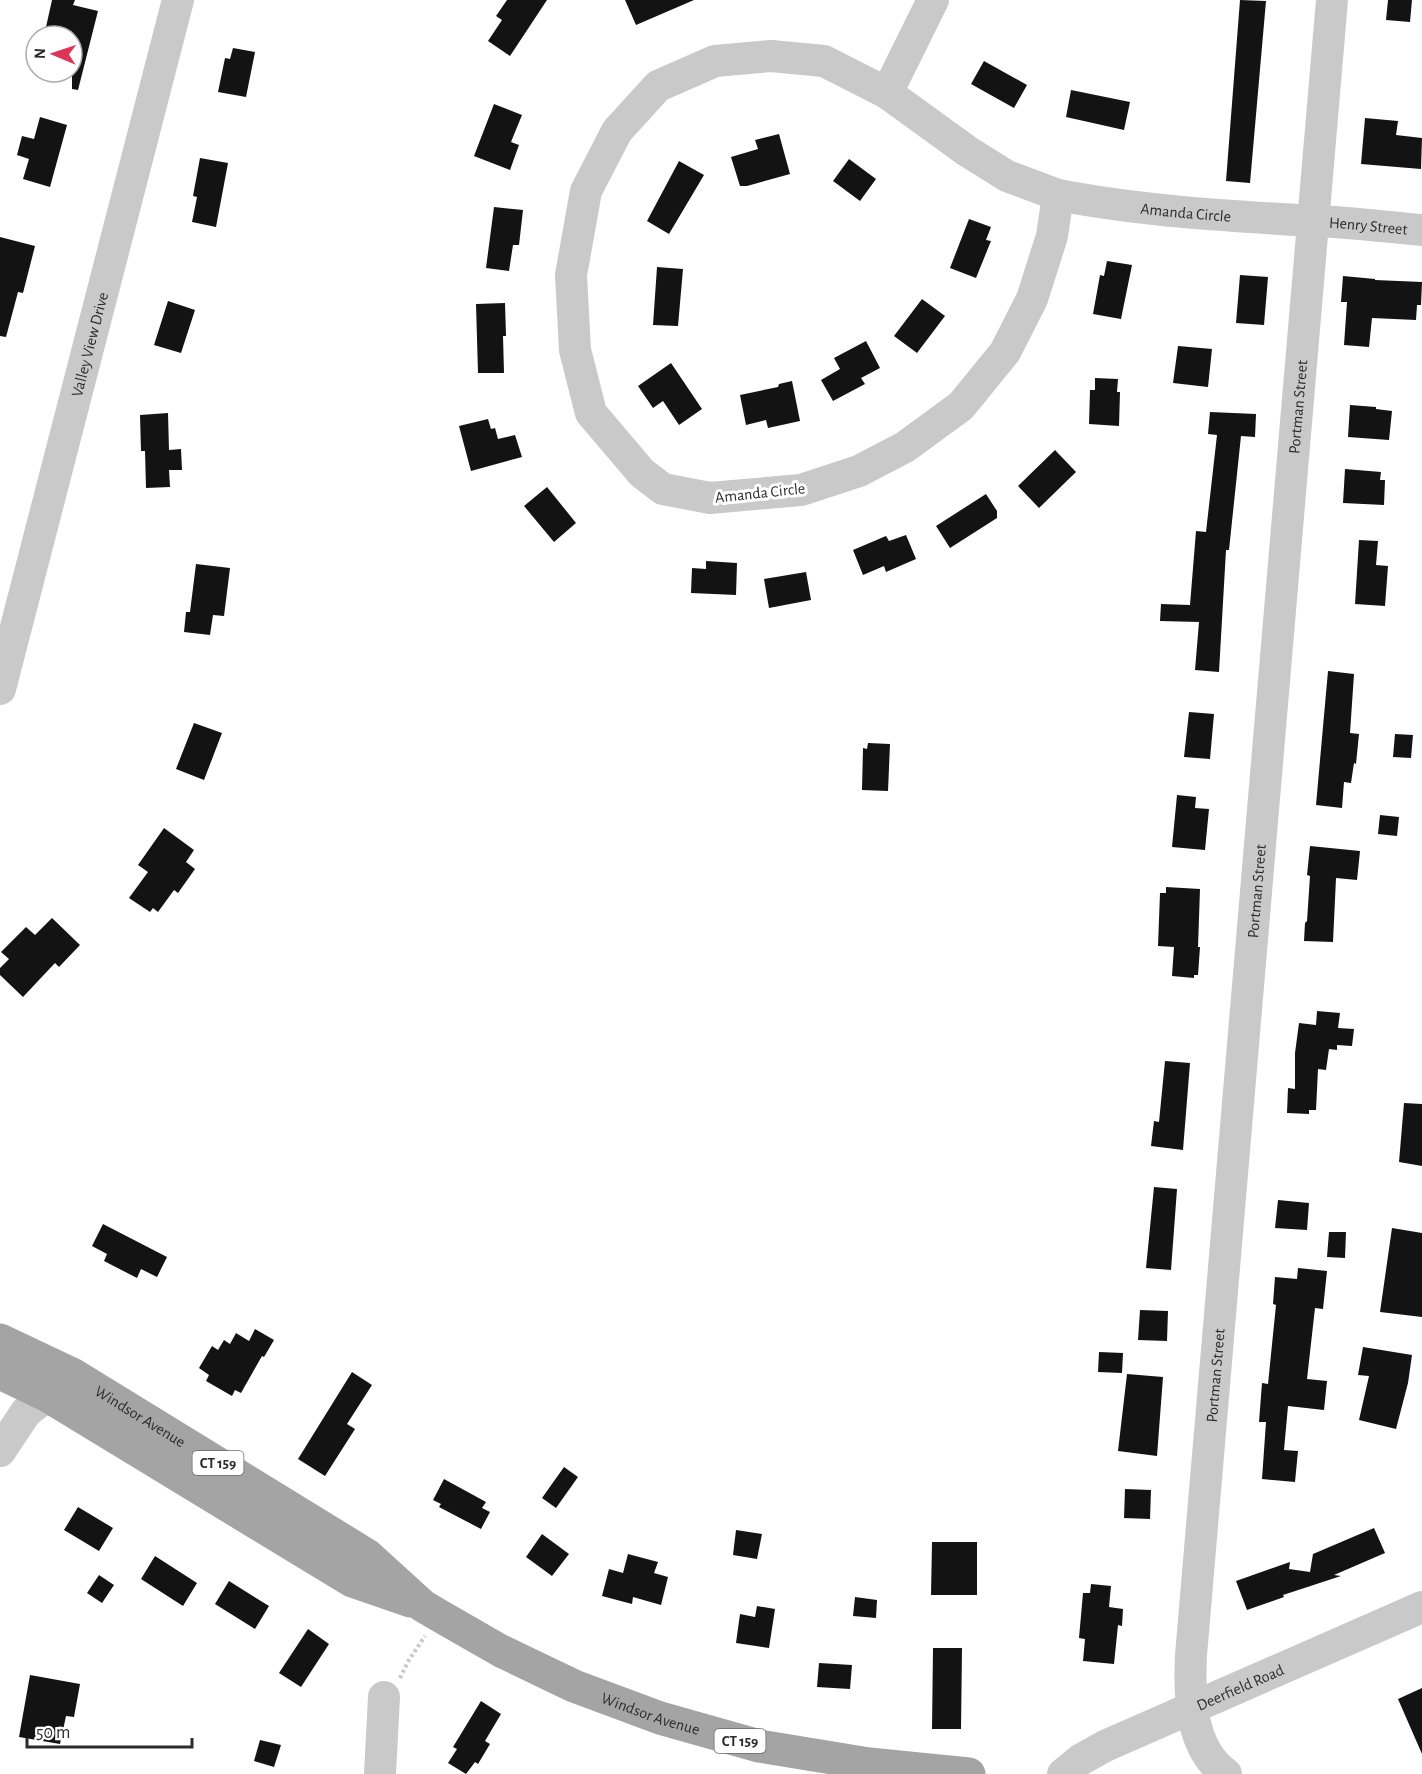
<svg xmlns="http://www.w3.org/2000/svg" width="1422" height="1774" viewBox="0 0 1422 1774" font-family="'Alegreya Sans',sans-serif">
<style>
.building{fill:#131313}
.lines{fill:none;stroke-linecap:round;stroke-linejoin:round}
.path{stroke:#c9c9c9;stroke-width:4;stroke-dasharray:3 3;stroke-linecap:butt}
.minor{stroke:#c9c9c9;stroke-width:32}
.major{stroke:#a4a4a4;stroke-width:33}
.labels{text-anchor:middle;stroke-width:6;stroke-linejoin:round;paint-order:stroke}
.shield{fill:#fff;stroke:#6b6b6b;stroke-width:1.5}
.shield-label{font-size:15px;font-weight:bold;fill:#2c2c2c}
.street-label{font-size:16px;fill:#2c2c2c;stroke:#fff}
</style>
<rect width="100%" height="100%" fill="#fff"/>
<path class="building" d="M52,0H75L73,5L98,11L78,90L72,89V36H44Z
M507,0H547L510,56L488,41L502,20L496,16Z
M625,0H694L636,25Z
M1240,0L1266,1L1250,183L1226,181Z
M1388,0H1412L1410,22L1386,20Z
M233,48L255,52L246,97L218,92L225,58L230,59Z
M984,61L1027,85L1014,108L971,84Z
M1071,90L1130,102L1124,130L1066,117Z
M494,104L522,115L511,142L519,145L510,170L474,156Z
M40,117L67,125L50,187L23,179L29,159L17,155L22,136L34,139Z
M1365,118L1398,121L1396,135L1422,138L1421,169L1361,164Z
M779,134L790,174L747,186H740L731,157L758,149L755,140Z
M200,158L228,163L216,227L192,222L197,197L193,196Z
M849,159L876,179L860,201L833,181Z
M679,161L704,175L669,234L647,221Z
M494,207L523,210L519,245H513L509,271L486,268Z
M969,219L991,227L986,240L991,241L976,278L950,268Z
M0,237L35,246L23,293L18,292L6,337L0,336Z
M1107,261L1132,265L1121,319L1093,314L1100,275L1104,276Z
M657,267L683,269L678,326L653,325Z
M1240,275L1268,277L1264,325L1236,323Z
M1343,276L1375,279V280L1422,282L1421,305H1417L1416,320L1372,318L1369,347L1344,345L1347,302H1341Z
M922,299L945,316L917,353L894,336Z
M168,301L195,310L181,353L154,345Z
M505,303L506,336H503L504,373H478L476,304Z
M866,341L880,368L861,378L865,384L833,401L821,380L840,369L834,358Z
M1178,346L1212,349L1208,387L1173,383Z
M671,363L702,409L679,425L663,401L653,408L638,386Z
M1095,378L1118,379L1117,392H1120L1119,426L1089,424L1090,390H1095Z
M792,381L800,421L768,428L766,420L746,425L740,395L778,387L779,384Z
M1350,405L1376,407V409L1392,411L1389,440L1348,437Z
M1210,412L1256,414L1255,437L1241,436L1229,550H1226L1219,672L1195,670L1199,622L1160,621L1161,604L1190,605L1196,531L1206,532L1217,435L1208,434Z
M168,413L169,450L181,449L182,470H169L170,487L146,488L145,451H141L140,415Z
M488,419L491,429L495,428L498,439L515,435L522,457L471,471L459,426Z
M1055,450L1076,472L1039,508L1018,486Z
M1345,469L1381,472L1380,480H1385L1384,505L1343,503Z
M547,487L576,523L554,542L524,506Z
M986,494L997,511V518L950,548L936,526Z
M906,535L916,559L886,572L884,566L863,575L853,550L886,536L889,541Z
M1359,540L1378,541L1376,565L1388,566L1385,606L1355,604Z
M706,561L737,563L736,595L691,593L692,568L706,569Z
M196,564L230,568L224,616L213,615L210,635L184,632L186,612H190Z
M806,572L811,600L769,608L764,579Z
M1328,671L1354,674L1350,733L1359,734L1356,764L1354,763L1351,783L1344,782L1342,808L1316,805Z
M1189,712L1214,714L1210,759L1184,757Z
M194,723L222,733L204,780L176,769Z
M1395,734L1413,735L1411,758L1393,757Z
M868,743L890,744L888,791L862,790L863,748L867,749Z
M1177,795L1196,797L1195,808L1209,809L1205,850L1172,847Z
M1380,815L1399,817L1397,836L1378,834Z
M164,828L194,850L186,862L195,869L178,893L174,890L158,912L153,908L150,912L129,898L148,872L138,865Z
M1310,846L1360,851L1357,880L1336,878L1333,942L1304,941L1305,923L1307,921L1310,876L1307,875Z
M1166,887L1200,889L1198,947H1200L1198,975H1194V978L1172,976L1174,947L1158,946L1160,893H1166Z
M52,918L80,945L59,967L55,963L23,997L0,975V968L9,959L1,952L26,927L35,935Z
M1317,1011L1340,1013L1338,1028L1354,1029L1352,1046L1337,1045V1050L1329,1049L1326,1070L1318,1069L1316,1110H1309V1114L1287,1113L1288,1088L1295,1089V1053L1299,1023L1316,1025Z
M1165,1061L1190,1063L1183,1150L1151,1146L1154,1121L1159,1122Z
M1404,1103L1422,1104V1166L1399,1162Z
M1154,1187L1177,1189L1171,1270L1146,1268Z
M1278,1200L1309,1203L1307,1230L1275,1228Z
M103,1224L167,1257L157,1277L141,1269L137,1278L104,1261L107,1254L92,1246Z
M1392,1228L1422,1233V1317L1380,1312Z
M1329,1232H1346L1345,1258L1327,1257Z
M1298,1268L1327,1271L1323,1309L1315,1308L1307,1379L1327,1381L1324,1410L1288,1406L1284,1450L1298,1451L1295,1482L1262,1479L1266,1422H1259L1262,1383L1268,1384L1276,1305L1273,1304L1275,1277L1297,1279Z
M1140,1310L1168,1311L1167,1341L1138,1340Z
M255,1329L274,1340L264,1357L262,1356L241,1393L235,1390L232,1396L206,1381L209,1375L199,1368L212,1346L218,1350L224,1340L230,1344L236,1333L249,1341Z
M1363,1347L1412,1355L1408,1383L1396,1429L1359,1420L1369,1376L1358,1375Z
M1099,1352L1123,1353L1122,1373L1098,1372Z
M352,1372L372,1385L347,1424L355,1429L325,1476L298,1459Z
M1127,1374L1163,1377L1157,1456L1118,1451Z
M564,1467L578,1477L556,1508L542,1498Z
M444,1479L486,1502L482,1508L490,1512L481,1529L439,1507L441,1504L433,1500Z
M1125,1489L1151,1490L1150,1519L1124,1518Z
M78,1507L113,1528L99,1551L64,1530Z
M1374,1528L1385,1553L1334,1575L1341,1576L1283,1595L1284,1597L1247,1610L1236,1581L1290,1562L1289,1569L1310,1572L1313,1554Z
M736,1530L762,1534L757,1559L733,1555Z
M542,1534L569,1554L552,1576L526,1557Z
M932,1542H977V1595H931Z
M628,1554L658,1562L654,1573L668,1577L661,1605L633,1597L632,1604L602,1596L609,1569L623,1573Z
M155,1556L197,1583L183,1606L141,1579Z
M99,1575L114,1585L102,1603L87,1593Z
M229,1581L269,1606L255,1629L215,1604Z
M1091,1584L1111,1586L1109,1607L1123,1609L1122,1626L1118,1625L1114,1664L1083,1661L1085,1639L1079,1638L1083,1593H1090Z
M855,1597L877,1600L876,1618L853,1616Z
M757,1606L775,1609L769,1648L736,1643L740,1614L755,1617Z
M308,1629L329,1644L301,1687L279,1673Z
M933,1648H962L961,1729H932Z
M819,1663L852,1665L850,1689L817,1687Z
M30,1675L80,1684L74,1717L66,1716L60,1744L19,1737Z
M1422,1688V1754L1398,1699Z
M481,1701L501,1714L485,1741L490,1744L478,1764L475,1762L466,1774L448,1763L457,1749L453,1747Z
M260,1740L281,1745L274,1767L254,1761Z"/>
<g class="lines">
<path class="path" d="M400,1678L409,1660L425,1636"/>
<g class="minor">
<path d="M771,56L824,61L887,93L967,151L1007,176L1058,195L1052,236L1032,299L1005,352L961,406L905,447L859,471L801,490L710,498L663,489L642,473L591,413L575,350L571,275L586,191L617,131L658,86L715,61Z"/>
<path d="M887,93L933,0"/>
<path id="s1" d="M1058,195C1142,211 1227,216 1313,221C1349,222 1386,227 1422,230"/>
<path id="s2" d="M0,689L178,0"/>
<path d="M0,1451L26,1412L66,1381"/>
<path d="M380,1774L384,1697"/>
<path id="s3" d="M1063,1774L1080,1760L1105,1746L1422,1607"/>
<path id="s4" d="M1226,1774C1190,1748 1189,1695 1191,1655L1332,0"/>
</g>
<g class="major">
<path id="s5" d="M0,1340L74,1375L367,1555L423,1606L440,1616L501,1651L574,1686L660,1718L759,1746L869,1764L969,1774"/>
<path d="M0,1373L46,1395L352,1581L410,1601"/>
</g>
</g>
<g class="labels">
<g class="shield">
<rect x="192.5" y="1451" width="51" height="24" rx="4.5"/>
<rect x="714.5" y="1729" width="51" height="24" rx="4.5"/>
</g>
<g class="shield-label">
<text x="218" y="1468">CT 159</text>
<text x="740" y="1746">CT 159</text>
</g>
<g class="street-label">
<text dy="6" stroke="none"><textPath href="#s1" startOffset="129">Amanda Circle</textPath></text>
<text dy="6" stroke="none"><textPath href="#s1" startOffset="312">Henry Street</textPath></text>
<text dy="6" stroke="none"><textPath href="#s2" startOffset="356">Valley View Drive</textPath></text>
<text dy="6" stroke="none"><textPath href="#s4" startOffset="1382">Portman Street</textPath></text>
<text transform="translate(760 492) rotate(-6)" y="6">Amanda Circle</text>
<text dy="6" stroke="none"><textPath href="#s4" startOffset="896">Portman Street</textPath></text>
<text dy="6" stroke="none"><textPath href="#s4" startOffset="410">Portman Street</textPath></text>
<text dy="6" stroke="none"><textPath href="#s5" startOffset="160">Windsor Avenue</textPath></text>
<text dy="6" stroke="none"><textPath href="#s3" startOffset="198">Deerfield Road</textPath></text>
<text dy="6" stroke="none"><textPath href="#s5" startOffset="754">Windsor Avenue</textPath></text>
</g>
</g>
<g transform="translate(54 54) rotate(272)"><circle r="28" fill="#ffffff" stroke="#ababab" stroke-width="1.5"/>
<path d="M0-4.5L10 22L0 15L-10 22Z" fill="#dc3557"/>
<text y="-9" font-size="16" font-weight="bold" text-anchor="middle" fill="#2c2c2c">N</text>
</g>
<path d="M27 1738v9h165v-9" fill="none" stroke="#2c2c2c" stroke-width="3"/>
<text x="36" y="1738" font-size="18" fill="#2c2c2c" stroke="#ffffff" stroke-width="4.5" paint-order="stroke">50 m</text>
</svg>
